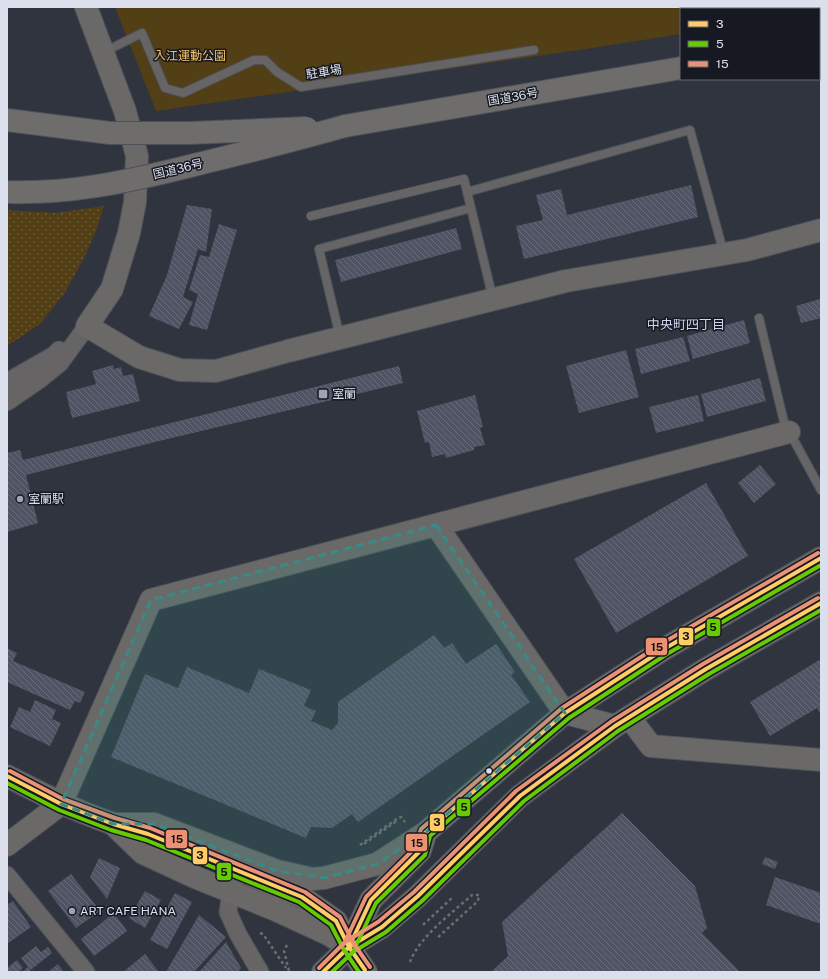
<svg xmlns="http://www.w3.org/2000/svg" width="828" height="979" viewBox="0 0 828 979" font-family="'Public Sans','Noto Sans JP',sans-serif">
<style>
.grass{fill:url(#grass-dots)}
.park{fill:#533f15}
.building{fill:url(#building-back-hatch)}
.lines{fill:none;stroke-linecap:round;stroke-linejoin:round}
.lane-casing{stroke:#4c5059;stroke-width:10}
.street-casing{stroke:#4c5059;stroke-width:19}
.secondary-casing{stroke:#4c5059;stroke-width:24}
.highway-casing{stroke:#4c5059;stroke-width:24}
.path{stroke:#6d6d6e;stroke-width:2.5;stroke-dasharray:3 3;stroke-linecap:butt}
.lane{stroke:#666464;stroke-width:8}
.street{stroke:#666464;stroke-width:17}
.secondary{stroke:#6b6967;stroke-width:22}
.highway{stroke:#6e6d6c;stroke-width:22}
.highway-bridge-casing{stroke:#4c5059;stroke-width:24;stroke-linecap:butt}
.highway-bridge{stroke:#6e6d6c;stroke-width:22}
.bus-1-casing{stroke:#161822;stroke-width:7}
.bus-2-casing{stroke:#161822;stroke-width:7}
.bus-3-casing{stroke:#161822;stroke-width:7}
.bus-1{stroke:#fc6;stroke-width:4}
.bus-2{stroke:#6c0;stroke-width:4}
.bus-3{stroke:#eb9174;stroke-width:4}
.marked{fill:#388b87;fill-opacity:0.2;stroke:#388b87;stroke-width:3;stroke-dasharray:8 5;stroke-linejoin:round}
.poi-dot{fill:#a0a4b0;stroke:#161822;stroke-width:1.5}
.bus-dot{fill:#dce0ed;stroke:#161822;stroke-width:1.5}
.labels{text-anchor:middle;stroke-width:3;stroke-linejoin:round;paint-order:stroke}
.park-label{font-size:12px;fill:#f4c267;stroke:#161822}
.street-label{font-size:12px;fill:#dce0ed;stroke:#161822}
.poi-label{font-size:12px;fill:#dce0ed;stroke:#161822;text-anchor:start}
.neighbourhood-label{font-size:13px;fill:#ced6f0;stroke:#161822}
.line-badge{stroke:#161822;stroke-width:1.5}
.pale-badge-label{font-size:11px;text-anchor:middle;font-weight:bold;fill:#111}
</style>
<defs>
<pattern id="grass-dots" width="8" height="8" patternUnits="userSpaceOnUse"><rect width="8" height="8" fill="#533f15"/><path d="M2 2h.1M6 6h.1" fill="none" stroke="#6b5a37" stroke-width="1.8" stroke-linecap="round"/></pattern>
<pattern id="building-back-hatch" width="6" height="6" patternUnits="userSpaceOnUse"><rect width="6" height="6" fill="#4f5464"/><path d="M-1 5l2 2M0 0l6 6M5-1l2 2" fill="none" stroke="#686c7a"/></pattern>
</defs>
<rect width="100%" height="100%" fill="#30343e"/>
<path class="grass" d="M104,206L96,231L84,258L64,294L40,324L7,346V210L55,213Z"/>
<path class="park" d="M115,7H821V11H819V9H681V34L586,49L156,111Z"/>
<path class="building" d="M691,185L698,217L524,259L516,226L543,220L536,195L561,189L567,215Z
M187,205L212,209L206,252L198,249L183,297L193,302L179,329L149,316L167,275Z
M219,224L237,230L207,330L189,325L198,294L189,290L200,255L209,257Z
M456,228L462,249L341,282L335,260Z
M820,299L821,318L801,323L796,306Z
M744,320L750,343L693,359L687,336Z
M683,337L690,361L641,374L635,349Z
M626,350L639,397L579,413L566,366Z
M113,365L114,369L121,367L123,376L133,374L140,401L72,418L66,392L96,384L92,371Z
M399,366L403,383L155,442L26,475L38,523L7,532V453L20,450L23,460Z
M760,378L766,401L707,417L701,394Z
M475,395L483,427L480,428L485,445L474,447V450L446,458L445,454L432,457L429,442L425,443L417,411Z
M698,395L704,421L656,433L649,407Z
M760,465L776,484L754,503L738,483Z
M706,483L748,556L616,633L574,559Z
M434,635L444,648L452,643L466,664L496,644L515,672L511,675L530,702L358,822L352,814L332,828L311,827L306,838L111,757L145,674L178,688L187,667L249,693L259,669L311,690L304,706L316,711L311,721L332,730L338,723V702Z
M7,648L17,653L13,661L85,692L80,703L75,701L70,710L7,682Z
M821,659V714L817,708L770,736L750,702Z
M35,700L56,710L52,719L61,723L50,746L10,727L19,707L30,712Z
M622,813L695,886L707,928L702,933L740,972H491L508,956L502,922Z
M765,857L778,862L775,869L762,864Z
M99,858L120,868L107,899L90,877Z
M71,874L100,911L76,928L48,891Z
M775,877L821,893V924L766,905Z
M145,891L161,900L145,928L129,918Z
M175,893L192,902L167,949L150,940Z
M13,901L31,927L7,944V905Z
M114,913L127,931L94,956L81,939Z
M199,915L226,937L194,972H166Z
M226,942L241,968L238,972H199Z
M36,946L41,952L48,947L52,953L28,972H22L28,967L21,958Z
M145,954L159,972H123Z
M17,960L23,968L18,972H7V968Z
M58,964L64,972H48Z"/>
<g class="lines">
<g class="lane-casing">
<path id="lane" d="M104,52L142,33L165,88L183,93L254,60H265L277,72L301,87L534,50
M467,192L690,130L724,254
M311,216L464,179L493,299
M759,318L784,422L821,490
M340,337L319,249L471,208"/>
</g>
<g class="street-casing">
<path id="street" d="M7,382L54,355L59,350
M7,402L39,380L60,363L87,326
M244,859L231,892L228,912L238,934L260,972
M7,875L86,972"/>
</g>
<g class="secondary-casing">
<path id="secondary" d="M86,7L125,111L137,156L135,202L129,233L112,289L87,326L139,357L180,370L216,371L288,351L566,281L747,250L821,230
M436,525L565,713L615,726
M629,717L651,746L821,760
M7,776C46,796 85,816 127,828
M113,824H154L277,871L312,879L324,878L377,864L425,833L565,713L664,649L821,558
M113,824L143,853L197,878L276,910L328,934L349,947
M7,845L61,804L151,600L789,432
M252,876L302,897L336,921L349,947L366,972
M349,947L371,900L420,851L424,838
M323,972L349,947L382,927L418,896L520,796L615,726L706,669L821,603"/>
</g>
<g class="highway-casing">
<path id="highway" d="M819,45H821
M345,126L681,68"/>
</g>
<path class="path" d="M364,844L398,820
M360,845L398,818L401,817L405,822
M423,925L453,897
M260,933L263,934L286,968
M287,945L284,951L289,971L288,972
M410,962C419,937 452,913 472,895H479L478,901L436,939"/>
<use href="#lane" class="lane"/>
<use href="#street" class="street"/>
<use href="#secondary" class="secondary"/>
<use href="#highway" class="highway"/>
<g class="highway-bridge-casing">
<path id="highway-bridge" d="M7,120L110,133H189L307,128
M7,192C70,194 126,182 186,167C240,154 292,141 345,126"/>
</g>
<use href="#highway-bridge" class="highway-bridge"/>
<g class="bus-1-casing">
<path id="bus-1" d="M7,776L61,804L113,824L148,834L302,897L336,921L349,947L365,970
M349,947L371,900L420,851L425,833L565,713L664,649L821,558
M323,972L349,947L382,927L418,896L520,796L615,726L706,669L821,603"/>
</g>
<g class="bus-2-casing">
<path id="bus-2" d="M7,783L59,810L111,830L146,840L299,902L331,925L344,950L359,972
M354,950L376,903L425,855L430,836L569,718L667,654L821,565
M332,972L353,952L386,932L422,901L524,801L618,731L709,674L821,610"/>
</g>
<g class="bus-3-casing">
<path id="bus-3" d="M10,771L63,799L115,818L150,828L305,892L340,917L354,944L370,967
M344,944L366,897L415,848L421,829L562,708L661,644L818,553
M319,968L345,942L378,922L414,892L516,791L612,721L703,664L818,598"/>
</g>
<use href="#bus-1" class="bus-1"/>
<use href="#bus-2" class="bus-2"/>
<use href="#bus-3" class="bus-3"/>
</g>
<path class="marked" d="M436,525L565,713L425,833L377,864L324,878L277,871L154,824H113L61,804L151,600Z"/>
<g class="poi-dot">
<rect x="318" y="389" width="10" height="10" rx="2"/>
<circle cx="20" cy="499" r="4"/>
<circle cx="72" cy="911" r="4"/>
</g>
<circle class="bus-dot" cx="489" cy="771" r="3.5"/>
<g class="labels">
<g class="park-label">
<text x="190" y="60">入江運動公園</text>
</g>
<g class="street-label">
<text transform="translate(324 72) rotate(-9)" y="4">駐車場</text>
<text transform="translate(513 97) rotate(-10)" y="4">国道36号</text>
<text transform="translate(178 169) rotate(-13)" y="4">国道36号</text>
</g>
<g class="poi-label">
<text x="332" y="398">室蘭</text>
<text x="28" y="503">室蘭駅</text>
<text x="80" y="915">ART CAFE HANA</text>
</g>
<g class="neighbourhood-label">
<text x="686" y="329">中央町四丁目</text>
</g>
</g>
<g class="line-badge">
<rect x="706" y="618" width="15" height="19" rx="4" fill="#6c0"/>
<rect x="678" y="627" width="16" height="19" rx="4" fill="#fc6"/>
<rect x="645" y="637" width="23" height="19" rx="4" fill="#eb9174"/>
<rect x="456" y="798" width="15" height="19" rx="4" fill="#6c0"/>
<rect x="429" y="813" width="16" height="19" rx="4" fill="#fc6"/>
<rect x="165" y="829" width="23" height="20" rx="4" fill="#eb9174"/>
<rect x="405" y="833" width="23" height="19" rx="4" fill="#eb9174"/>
<rect x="192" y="846" width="16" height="19" rx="4" fill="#fc6"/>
<rect x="216" y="862" width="16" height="19" rx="4" fill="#6c0"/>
</g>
<g class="pale-badge-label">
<text x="713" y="631">5</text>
<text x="686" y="640">3</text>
<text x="657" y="651">15</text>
<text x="464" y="811">5</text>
<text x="437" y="826">3</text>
<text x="177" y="843">15</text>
<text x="417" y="847">15</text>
<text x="200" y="859">3</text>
<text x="224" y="876">5</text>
</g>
<rect width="828" height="979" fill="none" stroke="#dce0ed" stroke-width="16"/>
<rect x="680" y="8" width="140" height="72" fill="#161822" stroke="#656873"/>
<rect x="688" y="21" width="20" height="6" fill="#ffcc66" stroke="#656873"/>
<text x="716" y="28" font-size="12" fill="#dce0ed">3</text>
<rect x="688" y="41" width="20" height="6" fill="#66cc00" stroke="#656873"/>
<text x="716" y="48" font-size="12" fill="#dce0ed">5</text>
<rect x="688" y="61" width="20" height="6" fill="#eb9174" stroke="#656873"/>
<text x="716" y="68" font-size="12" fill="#dce0ed">15</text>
</svg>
